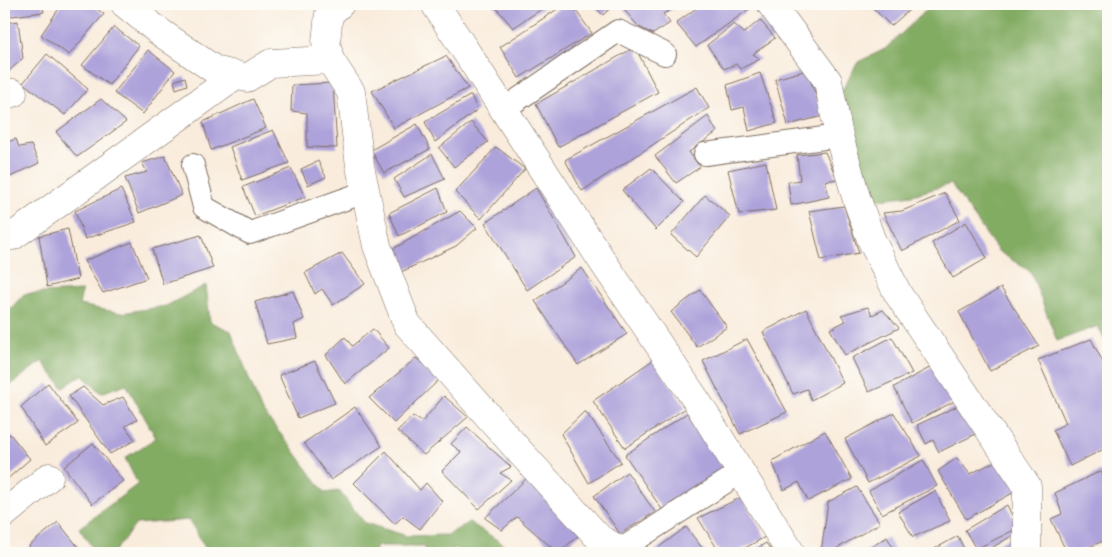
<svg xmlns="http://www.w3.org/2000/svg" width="1112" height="557" viewBox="0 0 1112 557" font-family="Mali,sans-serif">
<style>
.forest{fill:#83ac63;stroke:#5f6b40}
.building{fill:#ada2da}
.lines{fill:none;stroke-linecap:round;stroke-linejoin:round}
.service-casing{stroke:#7e6e60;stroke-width:24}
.minor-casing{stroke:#7e6e60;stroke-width:29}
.service{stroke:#fff;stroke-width:22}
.minor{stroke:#fff;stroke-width:28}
</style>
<rect width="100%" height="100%" fill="#fdfcf7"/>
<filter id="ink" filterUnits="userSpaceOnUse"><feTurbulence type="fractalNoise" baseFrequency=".02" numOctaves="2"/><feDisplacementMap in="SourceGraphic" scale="10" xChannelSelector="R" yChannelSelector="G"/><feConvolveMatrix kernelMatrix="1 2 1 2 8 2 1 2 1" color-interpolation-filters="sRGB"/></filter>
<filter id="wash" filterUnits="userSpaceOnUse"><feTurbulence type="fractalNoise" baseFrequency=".0096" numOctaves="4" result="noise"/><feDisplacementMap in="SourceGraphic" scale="20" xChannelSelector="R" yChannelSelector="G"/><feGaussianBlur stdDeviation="1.12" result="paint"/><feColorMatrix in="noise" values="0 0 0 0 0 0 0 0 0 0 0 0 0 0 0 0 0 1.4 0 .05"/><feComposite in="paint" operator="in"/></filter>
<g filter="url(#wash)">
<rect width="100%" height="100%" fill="#f9ecdc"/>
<path class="forest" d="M933,4H1108V347L1098,326L1057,341L1031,272L998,251L951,184L912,195L875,200L864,172L841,92L858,62L885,49Z
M206,285L210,322L231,331L261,410L292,448L325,493L339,491L365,523L407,536L448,535L469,522L511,549L509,553H476L452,548V553H425L424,546H377L375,553H208L189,520L136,524L113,553H96L79,528L138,484L125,458L156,438L126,384L101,393L82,375L63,388L42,361L4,390V316L24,294L82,291L79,305L121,313L166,306Z"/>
<g id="blocks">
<path class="building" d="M4,4H42L44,12L4,17Z
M62,4H90L104,14L69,55L41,35Z
M493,4H549L513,28Z
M565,4H571L592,33L519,78L500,47Z
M592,4H615L603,15Z
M623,4H668L673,9L663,14L670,23L653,34L639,27L621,6Z
M702,4H720L722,6L725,4H749L752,7L696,47L676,23Z
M871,4H916L891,26L870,5Z
M760,20L775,38L753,54L760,59L740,69L736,64L724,69L707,45L734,24L744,33Z
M18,21L23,58L7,73L4,72V23Z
M114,27L139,46L109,85L82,65Z
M635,47L658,92L558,147L536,104Z
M148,50L175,71L143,114L114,93Z
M47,54L88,89L65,115L23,83Z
M446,56L468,88L394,128L372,91Z
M807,70L823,116L788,125L775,79Z
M760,73L777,123L749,131L744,107L732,110L727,85Z
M185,77L187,85L176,89L174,81Z
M333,83L337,148L307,147V113L291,111L292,85Z
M697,87L709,108L582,191L565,160Z
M471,95L477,110L435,142L425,122Z
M101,99L126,122L77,157L56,132Z
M253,99L266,128L211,150L203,122Z
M708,116L717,132L689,152L700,167L676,183L655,156Z
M471,122L488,142L454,167L439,148Z
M417,124L430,149L384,173L371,150Z
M273,130L289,163L242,180L230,147Z
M16,139L19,147L31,145L39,163L4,180V143Z
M496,147L525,169L481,219L455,192Z
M825,152L837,179L825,181L829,197L791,205L788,182L800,180L797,155Z
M432,154L445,179L404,197L394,179Z
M165,156L182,195L139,213L125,178L147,172L142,163Z
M318,161L326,177L308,185L301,169Z
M766,162L776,210L739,214L728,170Z
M291,168L305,197L255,216L243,187Z
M651,168L684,202L656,230L622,190Z
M438,188L447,212L399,236L389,213Z
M536,188L576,257L527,290L485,223Z
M121,189L136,222L85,239L75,211Z
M945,193L960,220L902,251L883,213L902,211Z
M705,195L730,216L696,257L671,235Z
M844,206L859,253L821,260L809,211Z
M460,211L477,228L456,246L401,272L391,250Z
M966,222L987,258L953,278L932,243Z
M68,229L78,279L47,287L39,236Z
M201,235L213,268L163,284L152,249Z
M132,242L147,278L103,293L84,261Z
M342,253L365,284L333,305L322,289L315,294L305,273Z
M582,268L627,334L578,365L535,301Z
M1001,288L1039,346L990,371L959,312Z
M700,290L727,327L697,347L671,312Z
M293,291L304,319L294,324L297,338L267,344L255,302Z
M868,307L872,315L883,310L899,328L845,355L830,329L846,321L841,315Z
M806,309L843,383L811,400L807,389L793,394L763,332Z
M373,329L389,348L345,384L326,355L345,337L352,346Z
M892,337L912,373L869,392L852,358Z
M747,339L787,412L740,434L703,361Z
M1091,339L1108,372V447L1070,466L1053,430L1066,423L1038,360Z
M416,358L441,378L394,423L369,398Z
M653,360L686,408L625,448L593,401Z
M315,361L335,403L298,418L279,375Z
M935,365L957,400L912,423L894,387Z
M48,383L78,423L45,446L21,407Z
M83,387L103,405L123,397L137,420L125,426L135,440L110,454L69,396Z
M444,396L468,417L424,455L397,431L413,416L422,422Z
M962,404L980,432L939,452L933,440L926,444L917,425Z
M355,407L382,446L331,480L304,443Z
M585,411L621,462L589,483L561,434Z
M687,413L726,471L663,511L625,455Z
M894,413L921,456L868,483L845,439Z
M467,427L511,467L500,473L511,480L479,509L442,471L461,452L451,444Z
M825,431L852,479L808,501L799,482L784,490L772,461Z
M10,434L30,459L4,482V436Z
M93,443L123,481L92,504L64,467Z
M386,451L420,490L426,483L442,501L420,529L403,516L395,524L354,483Z
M957,458L970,474L1002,458L1018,490L966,519L938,471Z
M923,460L937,486L882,514L869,491Z
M1101,471L1108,489V539L1075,553H1067L1051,519L1062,514L1055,493Z
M627,472L655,512L620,534L594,496Z
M526,479L584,531L558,553L517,517L502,530L485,518Z
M857,487L880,523L829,553H821L828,502Z
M935,491L950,521L913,537L898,512Z
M742,497L765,537L736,553H720L698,518Z
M1007,505L1018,528L976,549L965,530Z
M58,522L83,553H34L29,546Z
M686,527L706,553H656L654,551Z
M1015,534L1019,553H990L988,550Z
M958,536L966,553H929V552Z
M887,537L896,553H862Z
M766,543L773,553H749Z"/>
</g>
</g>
<g filter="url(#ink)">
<use href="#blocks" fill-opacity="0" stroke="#7e6e60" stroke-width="1"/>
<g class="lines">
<g class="service-casing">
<path id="service" d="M504,109L618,31L665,54
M705,154L839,136
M193,165L204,207L250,233L365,192
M620,550L741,472"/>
</g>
<g class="minor-casing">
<path id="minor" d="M125,4L157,30L215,70L247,78L271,63L330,60
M340,4L329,14L326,42L330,60L351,92L360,166L377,246L407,324L521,453L600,539L625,553
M435,4L601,259L696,400L791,553
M771,4L828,81L839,136L856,197L871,239L898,294L1027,486V553
M4,93H13
M13,236L237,75
M4,514L49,477"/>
</g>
<use href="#service" class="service"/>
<use href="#minor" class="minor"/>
</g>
</g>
<rect width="1112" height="557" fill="none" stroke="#fdfcf7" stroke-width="20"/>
</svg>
